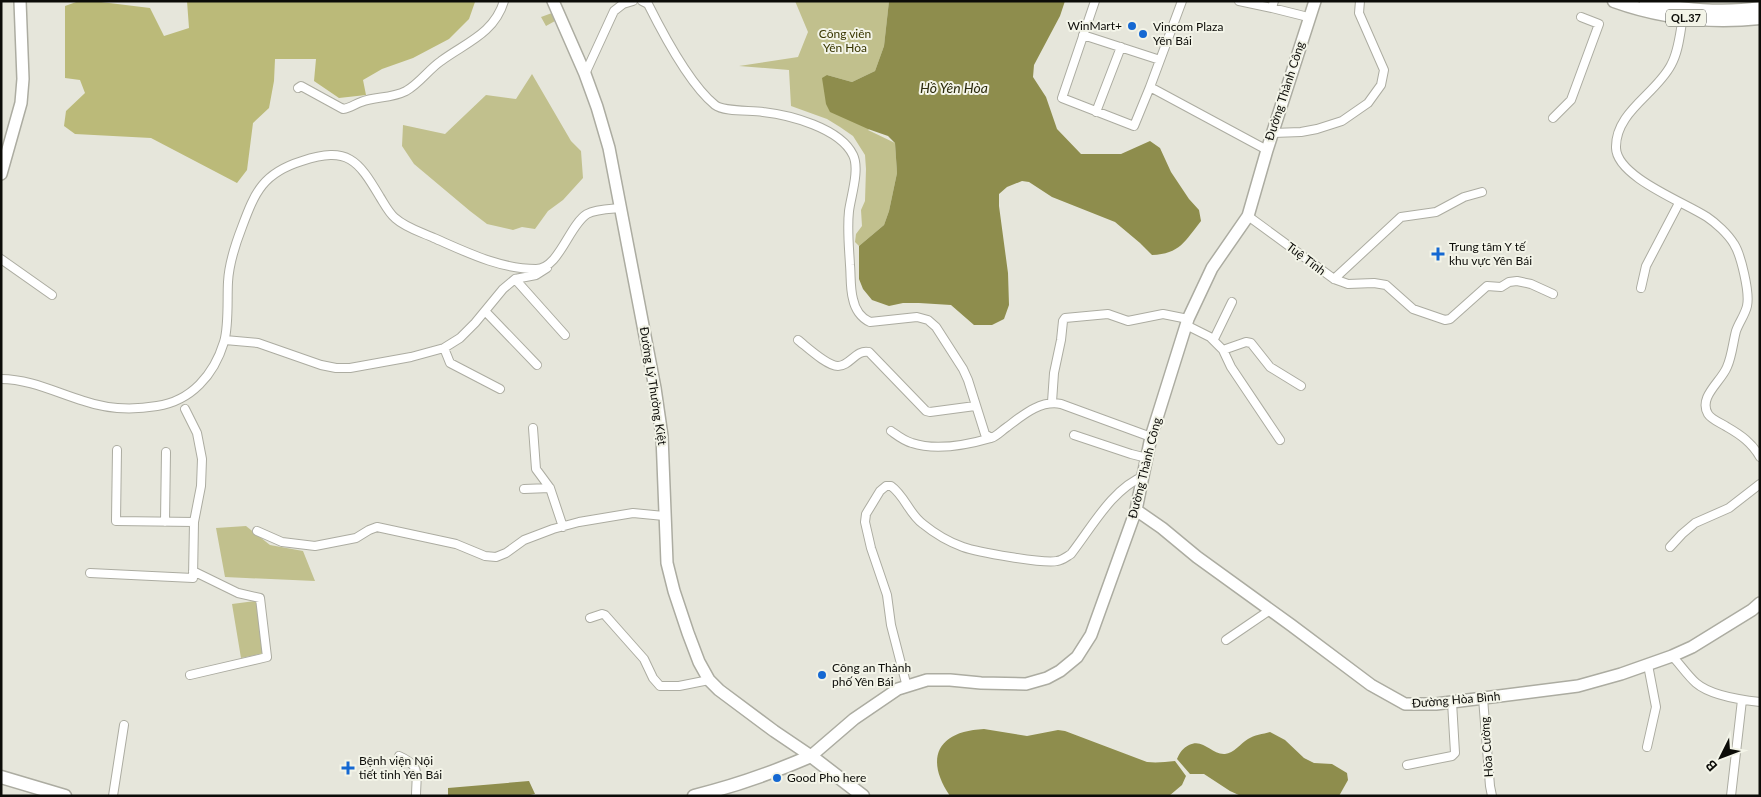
<svg xmlns="http://www.w3.org/2000/svg" width="1761" height="797" viewBox="0 0 1761 797" font-family="Lato,sans-serif">
<style>
.green{fill:#c1c08d}
.forest{fill:#bbba79}
.water{fill:#8e8d4d}
.lines{fill:none;stroke-linecap:round;stroke-linejoin:round}
.street-casing{stroke:#acaca1;stroke-width:10}
.secondary-casing{stroke:#acaca1;stroke-width:14}
.primary-casing{stroke:#acaca1;stroke-width:15}
.street{stroke:#fff;stroke-width:8}
.secondary{stroke:#fff;stroke-width:11}
.primary{stroke:#fff;stroke-width:12}
.poi-dot{fill:#1568d2;stroke:#f3f4e8;stroke-width:2}
.labels{text-anchor:middle;stroke-width:4;stroke-linejoin:round;paint-order:stroke}
.shield{fill:#f3f4e8;stroke:#51524b;stroke-width:1}
.shield-label{font-size:11px;font-weight:bold;fill:#0c0c08}
.poi-label{font-size:12px;fill:#0c0c08;stroke:#f3f4e8;text-anchor:start}
.park-label{font-size:12px;fill:#383600;stroke:#f3f4e8}
.street-label{font-size:12px;fill:#0c0c08;stroke:#f3f4e8}
.water-label{font-size:14px;font-style:italic;fill:#2c2b0d;stroke:#f3f4e8}
</style>
<rect width="100%" height="100%" fill="#e6e6db"/>
<path class="green" d="M795,1H889L884,46L875,71L852,82L827,75L869,130H868L895,143L897,173L889,211L884,225L859,246L855,242L856,234L862,226L861,210L865,201L866,169L865,155L853,136L840,127L827,119L791,106L789,70L739,66L798,57L808,32Z
M552,13L555,21L546,26L541,17Z
M532,74L571,141L581,151L583,178L563,200L548,211L535,229L522,227L513,230L487,224L470,211L414,164L402,146L403,125L445,134L486,95L516,99Z
M246,526L270,545L303,551L315,581L225,577L216,528Z
M255,601L256,602L265,653L241,658L232,604Z"/>
<path class="forest" d="M79,1H93L150,8L164,36L189,28L187,1L475,2L469,19L449,39L413,58L382,69L363,80L366,95L339,98L314,81L316,59H275L274,81L269,108L253,123L247,170L237,183L151,138L75,134L64,126L66,111L85,93L80,80L65,78V6Z"/>
<path class="water" d="M889,1H1065L1060,16L1034,65L1033,77L1046,97L1057,129L1081,154H1121L1150,141L1160,148L1171,172L1189,199L1199,210L1201,221C1185,241 1180,254 1152,255L1140,243L1115,222L1052,197L1029,182L1022,181L1007,187L999,194V206L1008,273L1009,305L1004,319L992,325H974L951,305L919,303H903L889,306L872,300L863,289L859,279V246L884,225L889,211L897,173L895,143L888,136L868,129L830,112L826,104L822,78L827,75L852,82L875,71L884,46Z
M984,729L1027,736L1058,730L1065,731L1147,762C1157,763 1165,762 1175,761L1186,776L1182,785L1169,796H950C924,758 938,731 984,729Z
M1270,732L1285,740L1304,758L1314,763L1332,764L1347,773L1348,780L1339,796H1241L1230,791L1204,774H1190L1177,759C1180,752 1183,748 1189,745C1204,738 1211,755 1225,754C1234,753 1240,744 1248,739C1254,735 1263,734 1270,732Z
M529,781L535,794L525,796H448V788Z"/>
<g class="lines">
<g class="street-casing">
<path id="street" d="M642,1L648,4C663,34 689,84 715,105C724,112 751,110 763,112C790,115 840,128 853,155C860,169 851,196 849,211C847,229 849,247 850,265C851,276 850,288 853,299C855,309 861,318 870,322L917,317L928,320L936,327L963,369L968,380L985,434L991,438C997,436 1001,431 1007,427C1023,415 1040,400 1061,404L1151,437
M1095,1L1062,98L1134,126L1150,87
M1182,1L1150,87L1267,150
M1239,1L1272,8L1274,1
M1272,8L1308,17
M1683,17C1680,32 1679,51 1671,65C1656,94 1615,112 1616,148C1617,177 1684,202 1707,217C1716,223 1728,234 1734,244C1741,255 1750,293 1747,306C1745,315 1739,322 1736,331C1733,342 1732,356 1727,367C1721,382 1698,397 1708,414C1712,420 1721,423 1727,427C1741,435 1752,443 1760,457
M1083,35L1160,60
M585,74L614,11L623,4L633,1
M298,88L301,86L343,109C350,108 355,104 361,102C376,96 390,99 406,91C420,83 428,70 441,61C465,43 494,34 504,1
M1096,112L1121,47
M1553,118L1571,100L1599,24L1581,17
M1273,133L1301,132L1317,129L1342,121L1368,103L1381,85L1384,70L1359,13L1360,1
M1248,216L1334,279L1348,284L1374,283L1386,285L1413,309L1445,320L1450,319L1487,286L1501,287L1509,282L1517,281L1531,284L1553,294
M1,259L52,295
M515,279L565,335
M1334,279L1401,217L1436,212L1464,197L1482,192
M1641,288L1646,266L1679,203
M485,311L537,365
M1186,325L1210,337L1223,350L1231,367L1280,440
M1214,339L1232,302
M225,340L258,343L321,365L336,368H350L411,357L444,348L460,338L475,323L503,289L515,279L536,275L547,268
M798,340C807,347 827,366 838,366C850,366 856,349 869,352L926,411L930,412L975,406
M444,348L450,363L500,389
M1223,350L1246,342L1251,343L1270,367L1301,386
M1,379C30,379 57,393 84,401C107,409 133,410 157,406C191,401 214,375 224,342C229,326 227,299 228,282C229,263 235,245 242,227C255,192 263,173 302,161C348,146 358,160 380,197C385,205 389,213 395,218C406,228 421,232 434,238C466,252 500,269 536,269C559,269 569,225 587,214C596,209 611,209 621,208
M1052,402L1054,373L1061,340L1063,321L1065,318L1108,314L1128,321L1163,314L1188,319
M533,428L536,469L550,488L563,527
M891,431C898,436 904,441 912,443C936,451 967,445 991,438
M1074,435L1131,454L1147,458
M117,450L116,521L194,522
M524,489L550,488
M165,522L166,452
M257,531L282,542L315,546L356,538L369,530L377,527L456,544L485,556L496,557L506,553L524,540L553,529L579,522L633,513L664,516
M1670,547L1682,534L1695,523L1729,508L1760,484
M90,573L193,578L194,522L201,486L202,459L197,433L185,409
M590,618L602,614L605,615L644,659L653,678L660,686H679L709,680
M1226,640L1270,610
M1672,656C1680,664 1687,675 1696,683C1710,695 1741,700 1760,702
M190,675L267,657L260,598L238,593L193,571
M907,687L891,625L887,595L871,548L865,522L866,514L880,491L886,486H891C905,496 909,514 923,524C934,533 949,542 963,547C977,552 1044,564 1057,561C1063,560 1066,557 1071,554C1092,527 1112,489 1144,476
M1483,698L1490,786L1492,796
M1647,747L1656,707L1648,665
M399,756C422,766 416,775 416,796
M1407,765L1452,756L1455,753L1452,702
M113,796L124,725
M1731,796L1742,700"/>
</g>
<g class="secondary-casing">
<path id="secondary" d="M553,1L585,74L597,107L609,148L655,388L662,436L667,563L674,591L688,633L699,662L709,680L719,690L774,731L811,756L854,719L898,689L927,680H950L981,683L1026,684L1047,678L1060,671L1077,657L1091,635L1136,510L1151,437L1188,319L1212,268L1248,216L1267,150L1315,1
M1,174L21,103L23,79L20,1
M1136,510L1162,528L1197,557L1291,625L1371,685L1405,704H1436L1578,686L1621,674L1672,656L1692,647L1752,610L1760,603"/>
</g>
<g class="primary-casing">
<path id="primary" d="M1614,1C1661,18 1711,23 1760,18
M1646,1C1678,11 1727,13 1760,8
M1,777L65,796
M694,796C735,786 772,773 811,756L863,796"/>
</g>
<use href="#street" class="street"/>
<use href="#secondary" class="secondary"/>
<use href="#primary" class="primary"/>
</g>
<g class="poi-dot">
<circle cx="1132" cy="26" r="5"/>
<circle cx="1143" cy="34" r="5"/>
<path d="M1435.5 246.5h5v5h5v5h-5v5h-5v-5h-5v-5h5z"/>
<circle cx="822" cy="675" r="5"/>
<path d="M345.5 760.5h5v5h5v5h-5v5h-5v-5h-5v-5h5z"/>
<circle cx="777" cy="778" r="5"/>
</g>
<g class="labels">
<rect class="shield" x="1666" y="9.5" width="40" height="17" rx="4"/>
<g class="shield-label">
<text x="1686" y="22">QL.37</text>
</g>
<g class="poi-label">
<text x="1122" y="30" text-anchor="end">WinMart+</text>
<text x="1153" y="31">Vincom Plaza<tspan x="1153" dy="14">Yên Bái</tspan></text>
<text x="1449" y="251">Trung tâm Y tế<tspan x="1449" dy="14">khu vực Yên Bái</tspan></text>
<text x="832" y="672">Công an Thành<tspan x="832" dy="14">phố Yên Bái</tspan></text>
<text x="359" y="765">Bệnh viện Nội<tspan x="359" dy="14">tiết tỉnh Yên Bái</tspan></text>
<text x="787" y="782">Good Pho here</text>
</g>
<g class="park-label">
<text x="845" y="38">Công viên<tspan x="845" dy="14">Yên Hòa</tspan></text>
</g>
<g class="street-label">
<text transform="translate(1285 91) rotate(-72)" y="4">Đường Thành Công</text>
<text transform="translate(1306 259) rotate(37)" y="4">Tuệ Tĩnh</text>
<text transform="translate(653 386) rotate(81)" y="4">Đường Lý Thường Kiệt</text>
<text transform="translate(1145 468) rotate(-76)" y="4">Đường Thành Công</text>
<text transform="translate(1456 700) rotate(-5)" y="4">Đường Hòa Bình</text>
<text transform="translate(1487 747) rotate(-94)" y="4">Hòa Cường</text>
</g>
<g class="water-label">
<text x="954" y="93">Hồ Yên Hòa</text>
</g>
</g>
<rect width="1761" height="797" fill="none" stroke="#0c0c08" stroke-width="5"/>
<g transform="translate(1721 757) rotate(228)" stroke="#f3f4e8" stroke-width="4" paint-order="stroke">
<path d="M0-4L9 19L0 12L-9 19Z" fill="#0c0c08"/>
<text y="-8" font-size="14" font-weight="bold" text-anchor="middle" fill="#0c0c08">B</text>
</g>
</svg>
